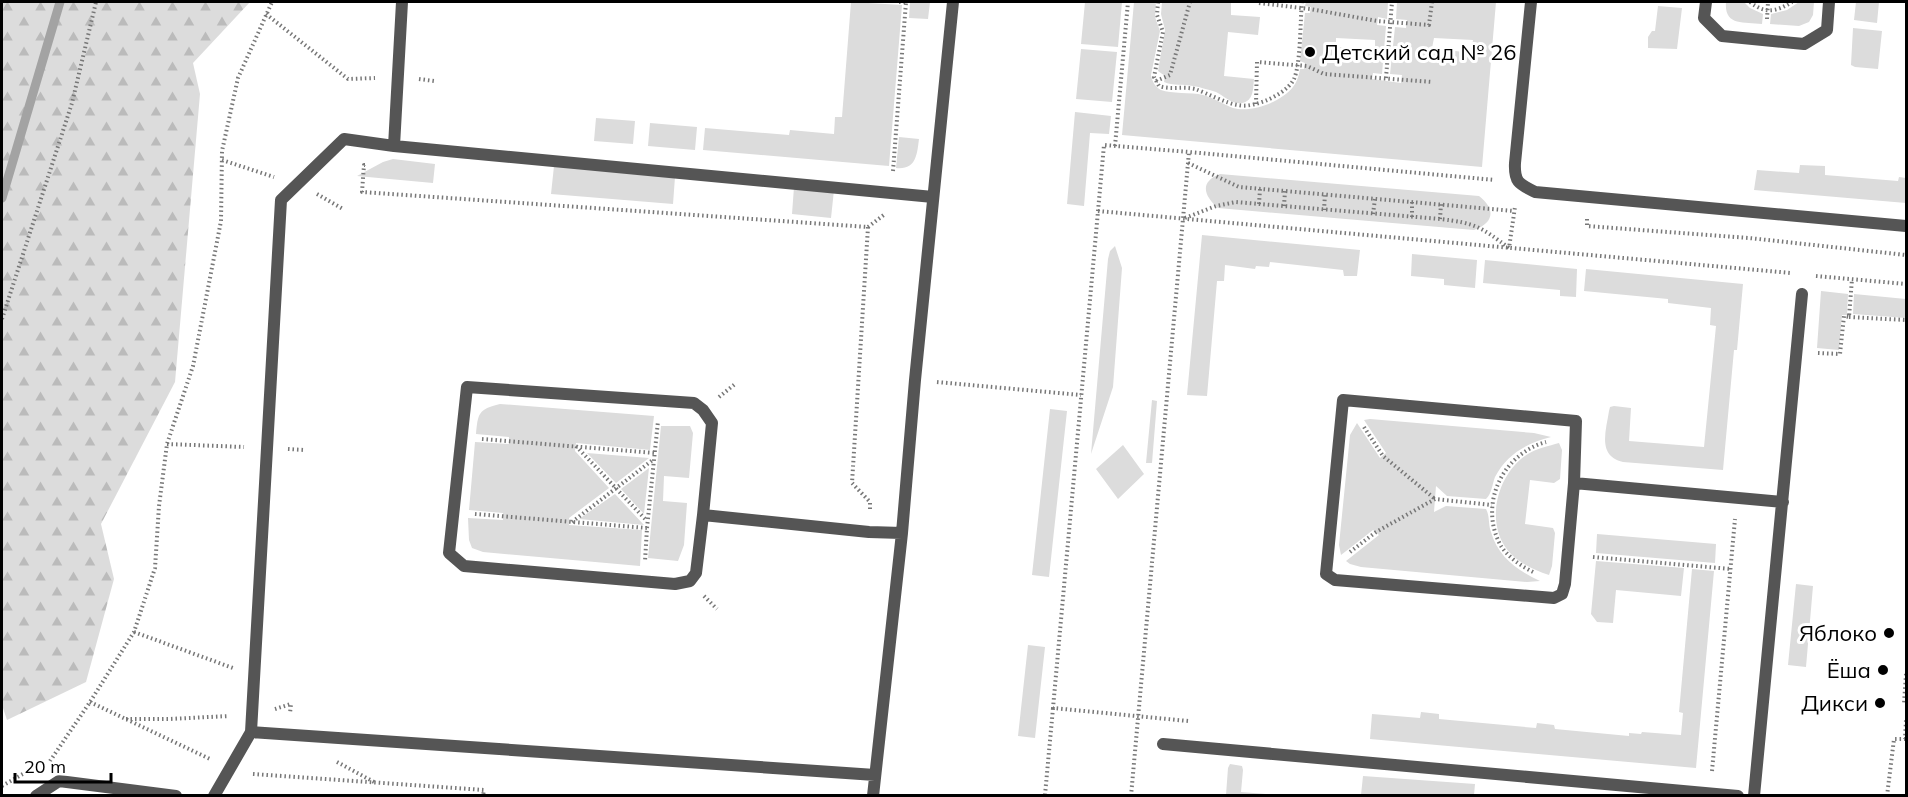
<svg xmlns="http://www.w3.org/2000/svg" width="1908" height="797" viewBox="0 0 1908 797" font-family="Mulish,sans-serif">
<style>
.green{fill:#dcdcdc;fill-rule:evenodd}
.forest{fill:url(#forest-firs)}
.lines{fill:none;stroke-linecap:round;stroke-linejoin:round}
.stream{stroke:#a3a3a3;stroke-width:9}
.path{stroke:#777;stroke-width:4;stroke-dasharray:1.5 3;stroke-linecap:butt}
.service{stroke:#555;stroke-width:12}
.poi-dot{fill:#000;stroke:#fff;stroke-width:2}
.labels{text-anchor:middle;stroke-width:6;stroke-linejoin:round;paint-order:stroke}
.poi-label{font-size:22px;fill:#000;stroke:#fff;text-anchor:end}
</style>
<defs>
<pattern id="forest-firs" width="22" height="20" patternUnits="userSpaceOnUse" patternTransform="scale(1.5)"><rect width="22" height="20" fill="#dcdcdc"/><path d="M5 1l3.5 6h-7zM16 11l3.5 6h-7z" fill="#bbb"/></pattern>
</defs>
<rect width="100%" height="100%" fill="#fff"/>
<path class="green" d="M851,2L902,5L889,166L703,150L705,128L789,135L790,130L834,134L835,117H842Z
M910,2H930L928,19L909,18Z
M1085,2H1122L1118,47L1081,44Z
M1134,2H1156L1155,17L1160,31L1151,75C1152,81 1155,87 1161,90C1171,94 1191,92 1203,95C1214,98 1223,104 1233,108C1252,113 1281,102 1293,87C1297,82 1299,75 1300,69H1304L1305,63L1300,61L1305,13H1310L1311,7L1305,6L1306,2H1388L1387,19L1378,17L1377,25L1386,26L1382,74L1373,73L1372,79L1401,83L1402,75L1390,74L1395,27L1406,28L1407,20L1396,19L1397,2H1496L1482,167L1122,135ZM1336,38L1375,40V50L1336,47ZM1434,38L1473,40L1471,53L1432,48Z
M1162,2H1231V15L1260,17L1258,35L1228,32L1224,76L1254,79C1253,88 1254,101 1242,103C1233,105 1224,96 1216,92C1209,90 1200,87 1193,86C1183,84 1173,86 1164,82L1165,76L1158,71L1165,30L1161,14Z
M1726,2H1744L1750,8L1763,14L1762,24C1743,22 1724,26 1726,2Z
M1799,2H1814L1813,15L1809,22L1799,26L1770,24L1771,14L1787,10Z
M1856,2H1879L1877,23L1854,20Z
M1658,6L1682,8L1677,49L1648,48V37L1652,31H1655Z
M1853,28L1882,31L1878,69L1855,67L1851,65Z
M1081,49L1117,52L1112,102L1076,99Z
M1075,112L1111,116L1109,134L1090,133L1084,206L1067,204Z
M596,118L635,121L633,144L594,141Z
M650,123L697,127L695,150L648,146Z
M899,137L919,139C917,155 916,170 896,168Z
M393,159L435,164L433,183L357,176L383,162Z
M1800,165L1825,166V175L1898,181L1899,177L1906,178V203L1754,190L1757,170L1799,173Z
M554,166L675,177L673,204L551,194Z
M1220,174L1479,196C1496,209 1494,223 1474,230L1218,208C1204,196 1199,182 1220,174Z
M794,187L834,190L831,218L792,214Z
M1202,235L1360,250L1357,276H1344L1343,270L1270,262L1269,267L1256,266L1255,269L1225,265L1224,281H1217L1207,396L1187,395Z
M1115,246L1122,268L1113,387L1091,454L1108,259L1110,251Z
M1412,254L1477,260L1475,288L1444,285V279L1411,276Z
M1485,260L1577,269L1576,297L1560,296V290L1483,283Z
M1586,269L1743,284L1737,350H1734L1723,470L1623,462C1597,456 1606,431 1609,411L1610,407L1614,406L1631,408L1629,441L1704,447L1716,326L1710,325L1711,308L1668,303V299L1584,291Z
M1821,291L1848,294L1847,315H1842L1839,350L1817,348Z
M1854,294L1906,299V318L1853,314Z
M1152,400L1157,401L1152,463H1146Z
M500,404L654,416L650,450L576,443L575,451L609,488L569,518V525L642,530L640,566L483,552L472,548L469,540L468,518L503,520V513L469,510L475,442L509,444V437L476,434C478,414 478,409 500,404Z
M1050,409L1067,411L1049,577L1032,575Z
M1370,419L1534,433L1551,437C1527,443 1507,454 1495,477C1492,485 1492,493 1486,499L1447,496L1436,486L1434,512L1446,506L1486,509C1490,516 1488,524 1491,532C1498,557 1518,571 1540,581L1527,582L1361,567L1350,564L1346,561L1379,535L1373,530L1341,555L1339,545L1350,435L1357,423L1380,458L1386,453L1364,420Z
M661,426H690L693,433L689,478L664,476L663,501L687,503L684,545L678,561L648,558Z
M1559,443L1562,450L1560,479L1554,483L1530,480L1525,524L1553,528L1555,533L1552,566L1549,575C1535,570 1523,565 1512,555C1483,527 1496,474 1528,454C1537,448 1549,446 1559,443Z
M1123,445L1144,474L1118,499L1096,469Z
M587,453L649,458L616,483Z
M649,468L644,514L621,489Z
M615,494L644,525L579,519Z
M1597,534L1716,544L1715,563L1596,553Z
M1596,561L1684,568L1681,596L1616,590L1613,623L1597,622L1591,614Z
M1692,569L1714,571L1696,768L1370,739L1372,714L1420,718L1421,712L1439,714V719L1536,728L1537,723L1554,725L1555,729L1629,736V733L1641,734L1642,732L1681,735L1683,713L1679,712Z
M1796,584L1813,586L1806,667L1788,665Z
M1028,645L1045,647L1035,738L1018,736Z
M1230,764L1242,766L1243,770L1241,792L1280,795H1226L1228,768Z
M1363,776L1475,784L1474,795H1361Z"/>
<path class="forest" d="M2,2H250L193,63L200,94L175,382L101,524L114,579L86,682L7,720L2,705Z"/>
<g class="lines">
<path class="stream" d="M2,198L60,2"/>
<path class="path" d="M899,2H906
M1158,2L1157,15L1163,32L1154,77L1159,86C1171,90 1182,86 1195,89C1207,93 1227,104 1238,105C1247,107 1256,104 1265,101C1275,97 1289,89 1294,79C1301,63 1300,21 1302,2
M1750,2C1765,14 1776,12 1792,2
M1259,3L1310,9L1377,21L1429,25L1432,2
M266,14L348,79L375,78
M1767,19L1768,2
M1386,78L1392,2
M419,79L434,81
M1156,81L1170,75L1190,2
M1256,104L1257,62L1307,66L1324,74L1433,82
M1115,146L1128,2
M222,160L274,177
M1188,163L1239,187L1514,211
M365,165H364L362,192L868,227L852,483L870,502V510
M893,171L906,2
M317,194L343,209
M1259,204L1260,189
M1284,206L1285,191
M1324,210L1325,194
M1098,211L1791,273
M1373,214L1375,199
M1412,217V202
M1185,218L1216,206L1236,202L1440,219C1475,223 1481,227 1509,248L1515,207
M1440,219L1441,204
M1587,219V226L1749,238L1906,255
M868,227L885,214
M1816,276L1906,284
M1849,317L1906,320
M2,319L72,103L96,2
M1818,353L1840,354L1844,316L1849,317L1852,279
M937,382L1081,395
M719,397L735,384
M1364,427L1383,456L1435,499
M482,439L655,453
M167,444L244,447
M576,446L647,521
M288,449L304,450
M475,514L647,528L645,561
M572,522L654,459
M647,528L658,421
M1350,552L1376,532L1435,499L1492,505
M1593,557L1731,569
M1533,572C1521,566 1508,557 1501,546C1478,505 1502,454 1546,442
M704,596L717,609
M134,632L233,668
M1906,674L1904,704H1906
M90,702L210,759
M275,709L291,704L290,713
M126,719H169L229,716
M1188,721L1053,708L1104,145L1189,152
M50,761L90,702L134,632L155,568L159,506L167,444L193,366L221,221L222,151L238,78L272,2
M337,762L376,783
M1712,771L1735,519
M253,774L484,790L483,796
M2,786L35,767
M1045,795L1053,708
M1131,796L1189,152L1495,180
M1887,796L1894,739H1905L1906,720"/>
<path class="service" d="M1531,2L1515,163C1514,182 1519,184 1535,192L1906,226
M1706,2L1704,18L1722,36L1804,44L1827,30L1829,2
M394,146L933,197
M1574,483L1565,584L1562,594L1554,598L1335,580L1326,574L1343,400L1576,421L1574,483L1783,502
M703,515L712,423L703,410L694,403L467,387L449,553L464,566L675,584L690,581L696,573L703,515L869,532L902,533
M251,732L875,775
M1163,744L1738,796
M36,796L59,781L176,796
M214,796L251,732L281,200L344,139L394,146L402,2
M873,796L902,533L915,380L953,2
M1754,796L1802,294"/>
</g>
<g class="poi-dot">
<circle cx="1310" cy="52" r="6"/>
<circle cx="1889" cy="633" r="6"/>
<circle cx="1883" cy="670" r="6"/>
<circle cx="1880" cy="703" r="6"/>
</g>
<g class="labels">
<g class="poi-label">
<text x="1322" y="60" text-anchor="start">Детский сад № 26</text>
<text x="1877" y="641">Яблоко</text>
<text x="1871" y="678">Ёша</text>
<text x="1868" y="711">Дикси</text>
</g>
</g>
<rect width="1908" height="797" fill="none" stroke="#000000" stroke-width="6"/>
<path d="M15 773v9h96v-9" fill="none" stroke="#000000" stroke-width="3"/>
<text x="24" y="773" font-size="18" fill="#000000" stroke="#ffffff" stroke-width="4.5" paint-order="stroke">20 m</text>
</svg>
